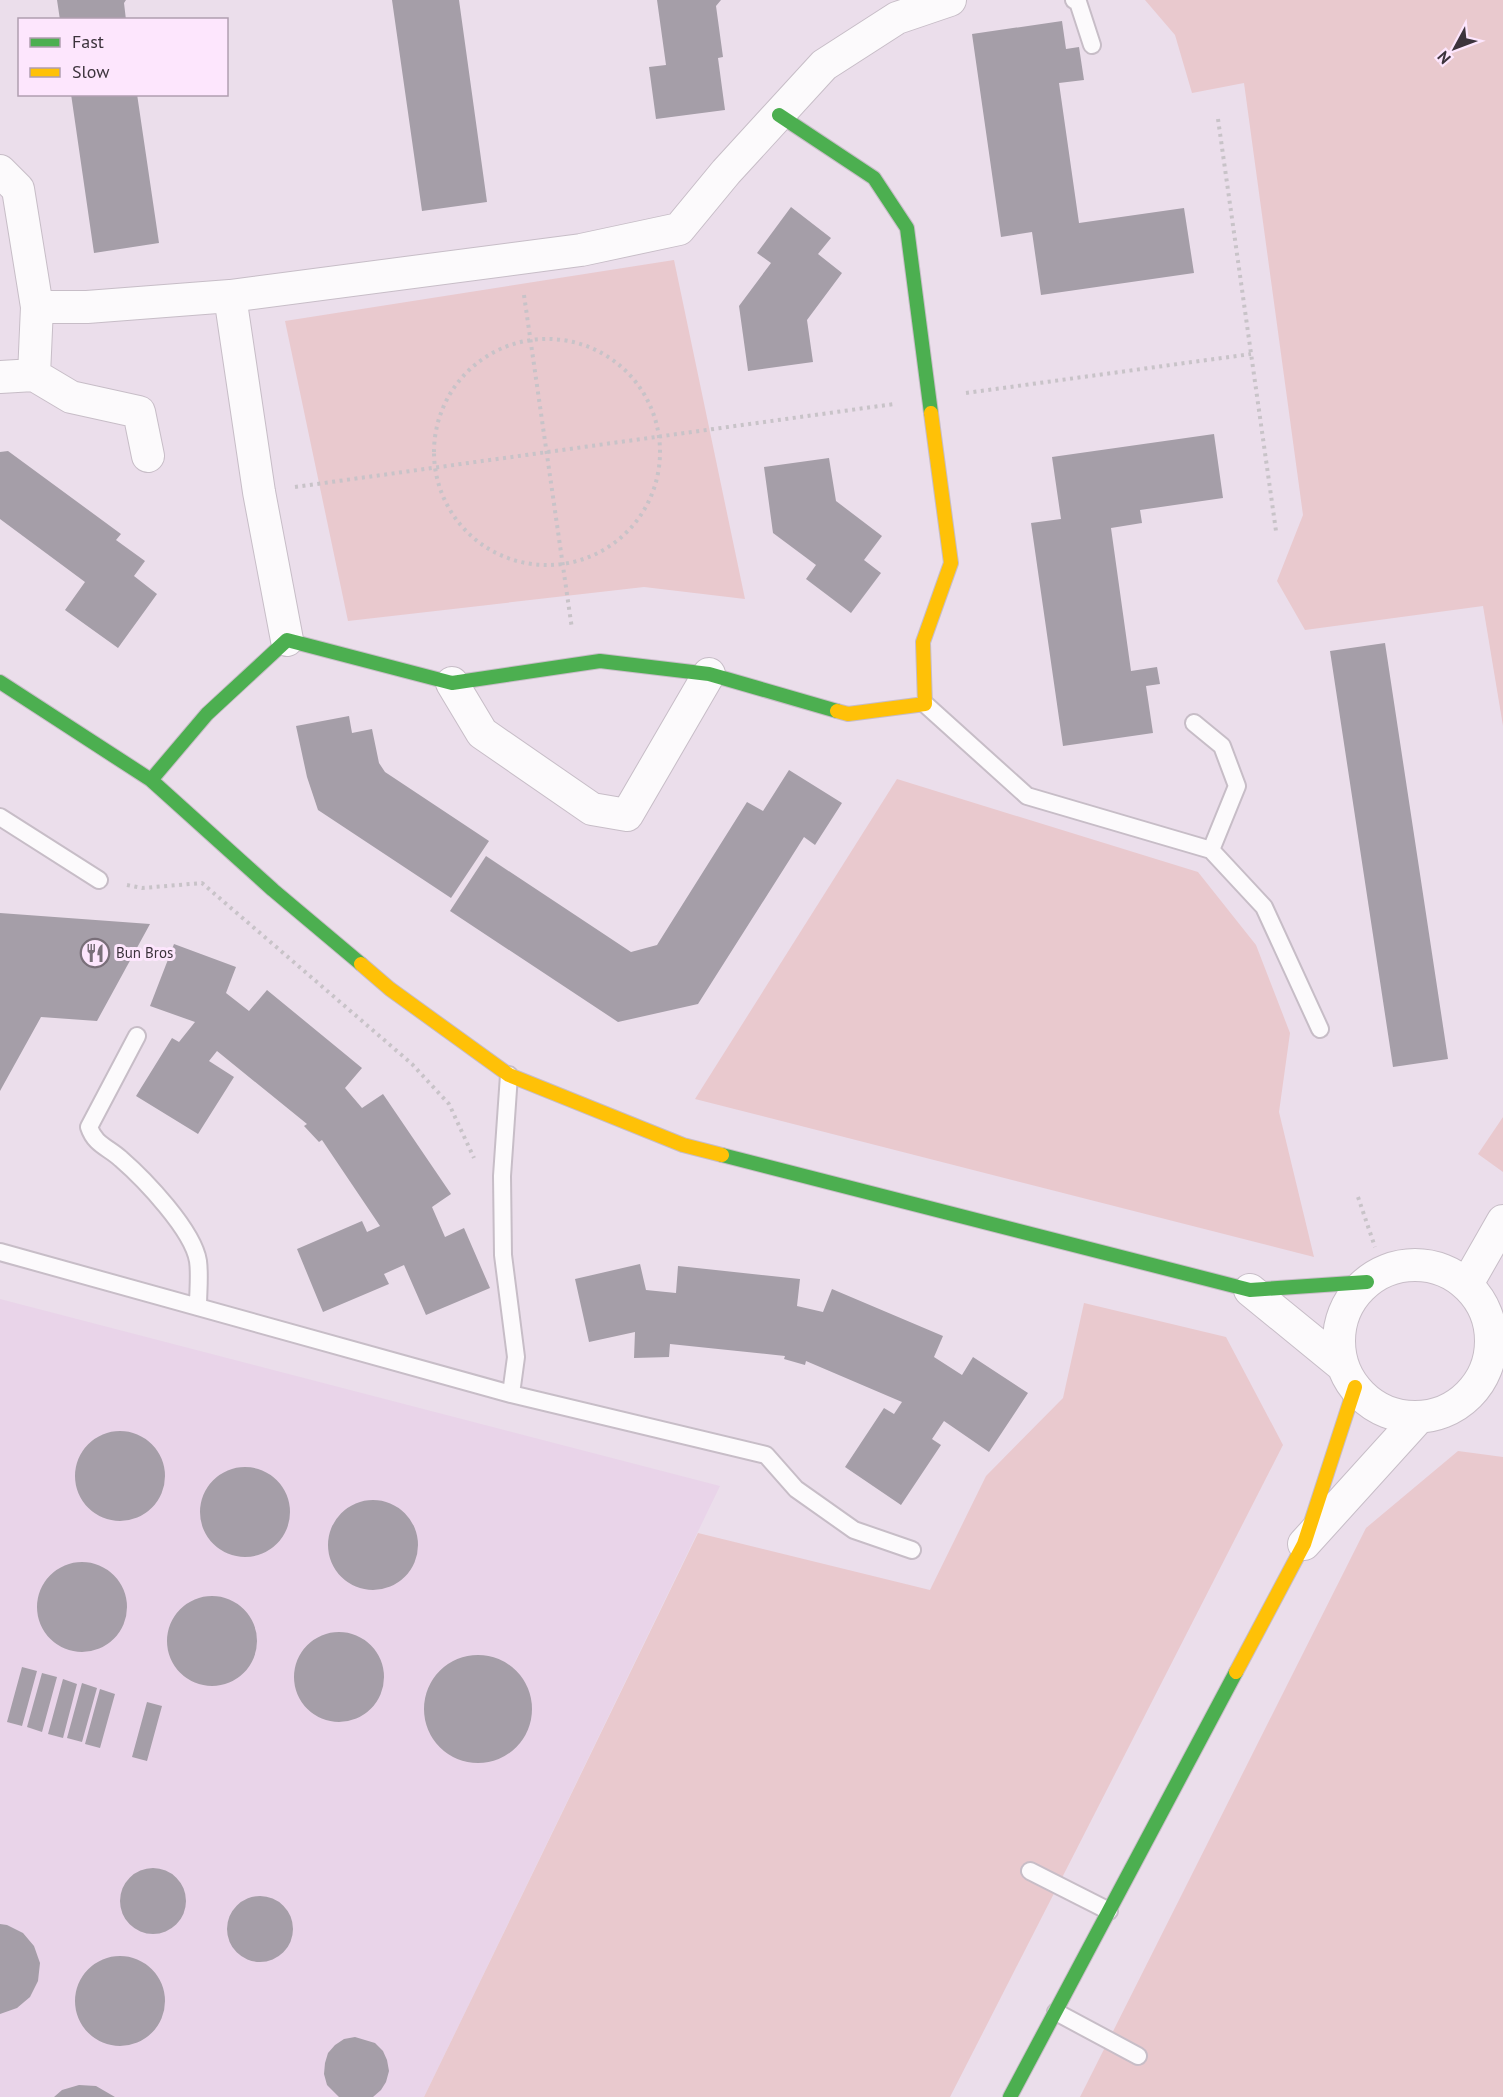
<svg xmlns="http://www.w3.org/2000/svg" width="1503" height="2097" viewBox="0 0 1503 2097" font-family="'PT Sans',sans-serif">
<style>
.built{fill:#e9d4e9}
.green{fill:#e9c9ce}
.building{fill:#a59ea8}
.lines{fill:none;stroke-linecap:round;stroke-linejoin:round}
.lane-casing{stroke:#c7bdc7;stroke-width:20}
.street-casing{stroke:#c7bdc7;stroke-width:34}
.fast-casing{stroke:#c7bdc7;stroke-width:16}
.slow-casing{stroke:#c7bdc7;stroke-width:16}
.path{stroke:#c8c3c8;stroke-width:4;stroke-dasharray:3 4.5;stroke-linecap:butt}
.lane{stroke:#fcfafc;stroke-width:16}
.street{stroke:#fcfafc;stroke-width:32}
.fast{stroke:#4caf50;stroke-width:14}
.slow{stroke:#ffc107;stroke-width:14}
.labels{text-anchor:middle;stroke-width:6;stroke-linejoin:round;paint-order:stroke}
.poi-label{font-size:15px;fill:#3c333c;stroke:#fde6fd;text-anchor:start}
</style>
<rect width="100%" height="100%" fill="#ebdeeb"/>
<path class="built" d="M0,1299L720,1486L424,2097H0Z"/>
<path class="green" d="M1145,0H1503V726L1483,606L1305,630L1277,581L1303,515L1244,83L1192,93L1175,35Z
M674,260L745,599L644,587L348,621L285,321Z
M897,779L1198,872L1256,945L1290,1033L1279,1112L1314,1257L695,1099Z
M1503,1117V1172L1478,1154Z
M1084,1303L1226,1337L1283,1445L950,2097H424L698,1533L930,1590L986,1476L1063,1398Z
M1458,1451L1503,1457V2097H1080L1366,1528Z"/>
<path class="building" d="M57,0H126L124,3L126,20H60Z
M392,0H459L487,202L422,211Z
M657,0H721L716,6L723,57L718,58L725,110L656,119L649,67L666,65Z
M1062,21L1066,49L1079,47L1084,80L1059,83L1079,223L1184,208L1194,273L1041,295L1032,232L1001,237L972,34Z
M71,94H137L159,243L94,253Z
M791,207L831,238L818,254L842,273L807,320L813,362L748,371L739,306L771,263L757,253Z
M1214,434L1223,498L1140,510L1142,523L1111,528L1131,671L1157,667L1160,684L1146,686L1153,733L1063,746L1031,523L1061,519L1052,457Z
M8,451L121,534L116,540L145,561L134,576L157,594L118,648L65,610L85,582L0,519V452Z
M829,458L836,501L882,536L864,560L881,573L851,613L806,579L816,565L773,533L764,467Z
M1385,643L1448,1059L1393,1067L1330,651Z
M349,716L352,733L372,729L379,763L385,772L489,841L451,898L318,810L307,777L296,726Z
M789,770L842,803L815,845L804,837L698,1004L618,1022L450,911L486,856L631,952L657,945L747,802L763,811Z
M0,913L150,924L97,1021L41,1017L0,1091Z
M174,944L236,967L226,993L249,1011L267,990L362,1068L345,1088L362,1108L383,1094L451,1194L432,1207L445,1237L464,1228L490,1288L426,1315L404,1265L384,1274L389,1284L323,1312L297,1249L362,1221L367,1232L380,1226L322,1140L319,1142L304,1126L307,1124L217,1051L209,1061L234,1077L198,1134L136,1096L172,1038L179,1042L195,1022L150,1006Z
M640,1264L646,1290L676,1293L678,1266L800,1279L797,1306L823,1312L832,1289L943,1336L934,1357L962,1375L973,1357L1028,1393L989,1452L944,1421L932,1439L941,1445L901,1505L845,1467L884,1408L894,1414L902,1402L806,1361L805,1365L784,1359L785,1356L670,1344L669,1357L634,1358L635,1332L589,1342L575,1279Z
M75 1476a45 45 0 1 1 90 0a45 45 0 1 1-90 0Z
M200 1512a45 45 0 1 1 90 0a45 45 0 1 1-90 0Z
M328 1545a45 45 0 1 1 90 0a45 45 0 1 1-90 0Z
M37 1607a45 45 0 1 1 90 0a45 45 0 1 1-90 0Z
M167 1641a45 45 0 1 1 90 0a45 45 0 1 1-90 0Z
M294 1677a45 45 0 1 1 90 0a45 45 0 1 1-90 0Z
M424 1709a54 54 0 1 1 108 0a54 54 0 1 1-108 0Z
M22,1667L37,1671L22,1726L7,1722Z
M42,1673L57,1677L42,1732L27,1727Z
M63,1679L77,1684L63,1738L48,1734Z
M82,1683L97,1688L82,1742L67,1738Z
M100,1689L115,1694L100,1748L85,1744Z
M147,1702L162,1706L147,1761L132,1757Z
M120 1901a33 33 0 1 1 66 0a33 33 0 1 1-66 0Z
M227 1929a33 33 0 1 1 66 0a33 33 0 1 1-66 0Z
M0,1924L7,1925L23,1933L34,1946L40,1963L38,1981L30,1997L17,2008L0,2014Z
M75 2001a45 45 0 1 1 90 0a45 45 0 1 1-90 0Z
M355,2037L375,2043L383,2051L387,2060L389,2071L386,2082L381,2090L373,2097H339L327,2085L324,2074L325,2063L328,2053L335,2045L344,2039Z
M79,2085L96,2086L115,2097H54L62,2090Z"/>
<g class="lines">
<g class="lane-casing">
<path id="lane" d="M1074,0L1078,2L1092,45
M925,704L1027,796L1211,850L1264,907L1320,1029
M1194,723L1222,746L1237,786L1211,850
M0,817L99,880
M137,1036L89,1127C95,1145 108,1147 121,1159C144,1179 193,1230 198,1261C200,1275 198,1292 198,1307
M0,1252L511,1394L516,1357L503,1255L502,1176L509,1075
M511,1394L766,1455L796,1489L854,1530L912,1550
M1030,1871L1109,1911
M1056,2012L1138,2056"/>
</g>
<g class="street-casing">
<path id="street" d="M0,171L18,189L37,307H87L230,296L259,492L287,640
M230,296L581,250L679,229L726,172L824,65L897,18L950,0
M37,307L34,375L71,397L139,412L148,456
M0,377L34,375
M452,683L482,733L592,809L627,815L709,674
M1339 1341a76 76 0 1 1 152 0a76 76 0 1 1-152 0Z
M1467,1284L1503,1221
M1250,1290L1343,1366
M1304,1544L1419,1417"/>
</g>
<g class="fast-casing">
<path id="fast" d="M779,115L874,178L907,228L931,413
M0,682L151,780L273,890L361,964
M151,780L207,714L287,640L452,683L600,661L709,674L837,711
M722,1155L1250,1290L1367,1282
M1010,2097L1236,1672"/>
</g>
<g class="slow-casing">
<path id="slow" d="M837,711L848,714L925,704L923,642L951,563L931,413
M361,964L390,989L509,1075L683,1145L722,1155
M1236,1672L1304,1544L1355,1387"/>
</g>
<path class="path" d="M1218,119L1276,531
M524,295L572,629
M434 452a113 113 0 1 1 226 0a113 113 0 1 1-226 0Z
M966,393L1251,354
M295,487L894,404
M127,885L142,888L202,883L412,1064L449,1104L474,1158
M1358,1197L1375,1247"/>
<use href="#lane" class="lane"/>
<use href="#street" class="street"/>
<use href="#fast" class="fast"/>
<use href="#slow" class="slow"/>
</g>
<defs>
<g id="restaurant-ring" transform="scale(1.5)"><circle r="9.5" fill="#fde6fd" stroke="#796f79" stroke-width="1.5"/><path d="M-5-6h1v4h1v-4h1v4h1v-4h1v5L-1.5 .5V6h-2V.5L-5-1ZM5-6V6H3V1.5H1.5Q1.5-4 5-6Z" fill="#796f79"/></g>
</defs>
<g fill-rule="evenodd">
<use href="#restaurant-ring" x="95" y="953"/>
</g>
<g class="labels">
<g class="poi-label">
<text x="116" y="958">Bun Bros</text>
</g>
</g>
<rect x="18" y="18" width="210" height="78" fill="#fde6fd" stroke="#b09eb0" stroke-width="1.5"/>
<rect x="30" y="38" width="30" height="9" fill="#4caf50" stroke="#b09eb0" stroke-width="1.5"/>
<text x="72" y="48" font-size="18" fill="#3c333c">Fast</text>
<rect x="30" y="68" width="30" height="9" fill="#ffc107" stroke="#b09eb0" stroke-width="1.5"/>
<text x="72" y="78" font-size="18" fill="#3c333c">Slow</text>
<g transform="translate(1455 48) rotate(229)" stroke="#fde6fd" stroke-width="4.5" paint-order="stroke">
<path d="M0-4.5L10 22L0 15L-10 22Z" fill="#3c333c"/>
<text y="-9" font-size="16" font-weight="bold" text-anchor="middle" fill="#3c333c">N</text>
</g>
</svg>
